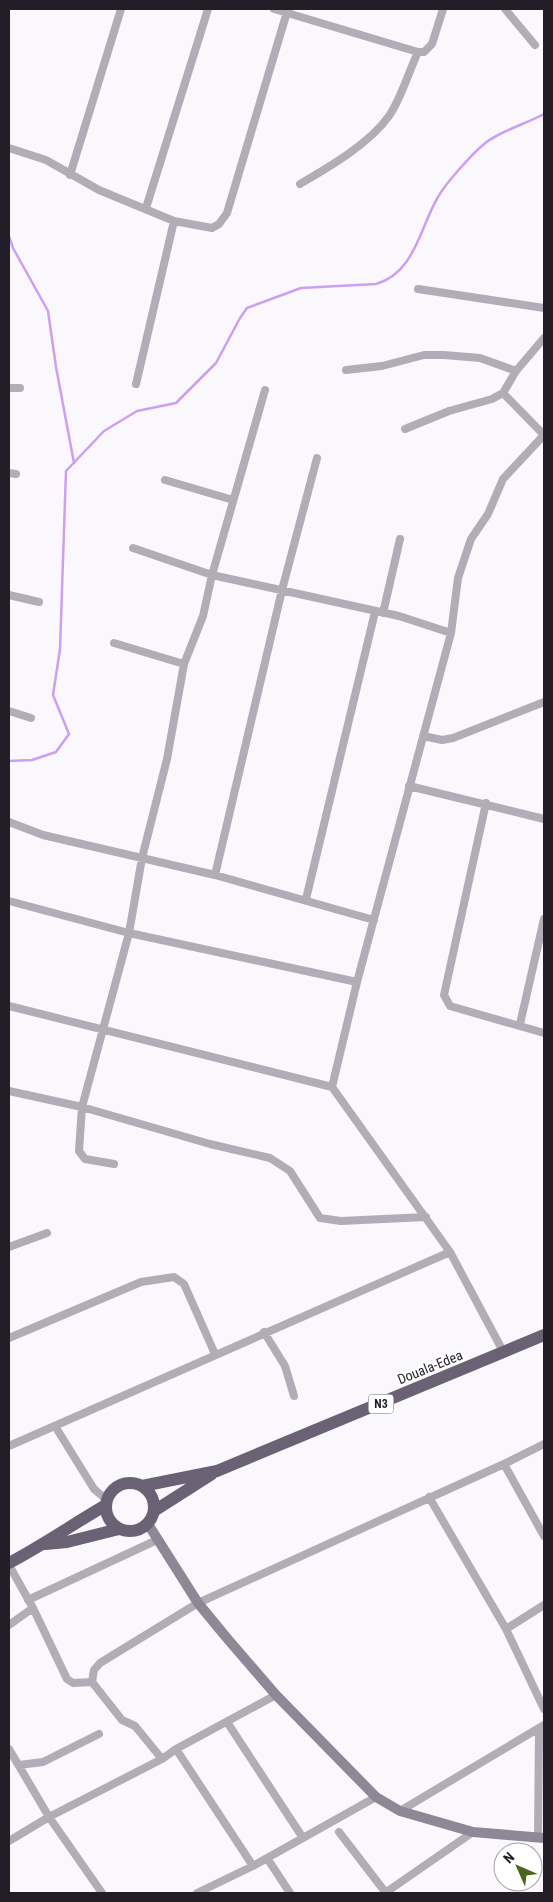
<svg xmlns="http://www.w3.org/2000/svg" width="553" height="1902" viewBox="0 0 553 1902" font-family="'Roboto Condensed',sans-serif">
<style>
.lines{fill:none;stroke-linecap:round;stroke-linejoin:round}
.stream{stroke:#cba0f3;stroke-width:2.5}
.minor{stroke:#b1acb6;stroke-width:8}
.secondary{stroke:#8e8796;stroke-width:10}
.trunk{stroke:#6a6175;stroke-width:12}
.labels{text-anchor:middle;stroke-width:4;stroke-linejoin:round;paint-order:stroke}
.shield{fill:#fff;stroke:#646268;stroke-width:1}
.shield-label{font-size:12px;font-weight:bold;fill:#221e27}
.street-label{font-size:14px;fill:#221e27;stroke:#fff}
</style>
<rect width="100%" height="100%" fill="#faf8fd"/>
<g class="lines">
<path class="stream" d="M9,236L13,248L48,311L56,367L74,463
M9,761L32,760L56,752L69,734L53,695L60,649L66,471L104,431L137,411L176,403L216,363L240,318L247,308L301,288L376,284C415,273 420,227 438,197C445,184 472,154 483,145C495,133 528,123 544,114"/>
<path class="minor" d="M274,9L418,52H424L432,44L443,9
M505,9L535,45
M9,148L46,160L99,190L174,221L212,228L219,224L227,213L287,12
M70,175L121,9
M300,184C329,167 369,144 389,116C401,99 409,71 418,52
M146,208L208,9
M418,289L544,308
M346,370L382,366L424,355H444L480,358L516,371
M136,384L174,221
M9,388H20
M503,393L544,435
M405,429L449,411L492,399L503,393L516,371L544,338
M9,473L16,474
M165,480L233,500
M133,548L212,575L399,616L451,633
M9,595L39,602
M383,613L400,539
M114,643L184,664
M9,711L31,718
M423,736L442,740L453,738L544,702
M409,786L544,819
M486,803L444,995L450,1006L544,1033
M9,822L43,835L215,875L374,920
M215,875L282,590L317,458
M306,899L375,612
M9,901L129,933L357,982
M9,1006L332,1087L450,1252L504,1353
M520,1024L544,919
M332,1087L357,982L451,633L458,578L471,539L488,514L503,479L544,435
M9,1091L82,1107L210,1144L270,1158L290,1171L320,1218L341,1221L426,1217
M114,1164L85,1159L79,1151L82,1107L129,933L142,858L167,759L184,664L203,616L212,575L265,390
M9,1247L47,1233
M264,1332L285,1366L294,1396
M9,1338L141,1282L174,1277L184,1284L215,1354
M55,1426L94,1489L107,1500
M9,1446L450,1252
M504,1464L544,1536
M429,1497L506,1629L544,1709
M9,1565L33,1608L9,1625
M28,1600L157,1540
M33,1608L67,1679L73,1683L92,1682
M506,1629L544,1605
M227,1722L303,1838
M9,1749L49,1817L102,1893
M176,1749L253,1866
M162,1759L135,1726L122,1720L92,1682L94,1670L100,1663L198,1603L504,1464L544,1444
M19,1765L43,1762L99,1734
M400,1811L544,1725
M339,1832L386,1893
M538,1838L539,1729
M9,1841L49,1817L162,1759L176,1749L276,1695
M267,1858L290,1893
M197,1893L253,1866L376,1797
M385,1893L473,1832"/>
<path class="secondary" d="M148,1524L198,1603L226,1637L276,1695L376,1797L400,1811L473,1832L544,1838"/>
<path class="trunk" d="M106 1507a24 24 0 1 1 48 0a24 24 0 1 1-48 0Z
M142,1486L217,1471L544,1335
M154,1511L212,1474
M45,1544L67,1542L119,1529
M9,1563C42,1546 73,1524 106,1505"/>
</g>
<g class="labels">
<rect class="shield" x="368.5" y="1394.5" width="25" height="19" rx="4"/>
<g class="shield-label">
<text x="381" y="1408">N3</text>
</g>
<g class="street-label">
<text transform="translate(430 1367) rotate(-22)" y="5">Douala-Edea</text>
</g>
</g>
<rect width="553" height="1902" fill="none" stroke="#221e27" stroke-width="20"/>
<g transform="translate(518 1867) rotate(315)"><circle r="24" fill="#ffffff" stroke="#a7a5a9"/>
<path d="M0-4L9 19L0 12L-9 19Z" fill="#4b671a"/>
<text y="-8" font-size="14" font-weight="bold" text-anchor="middle" fill="#221e27">N</text>
</g>
</svg>
